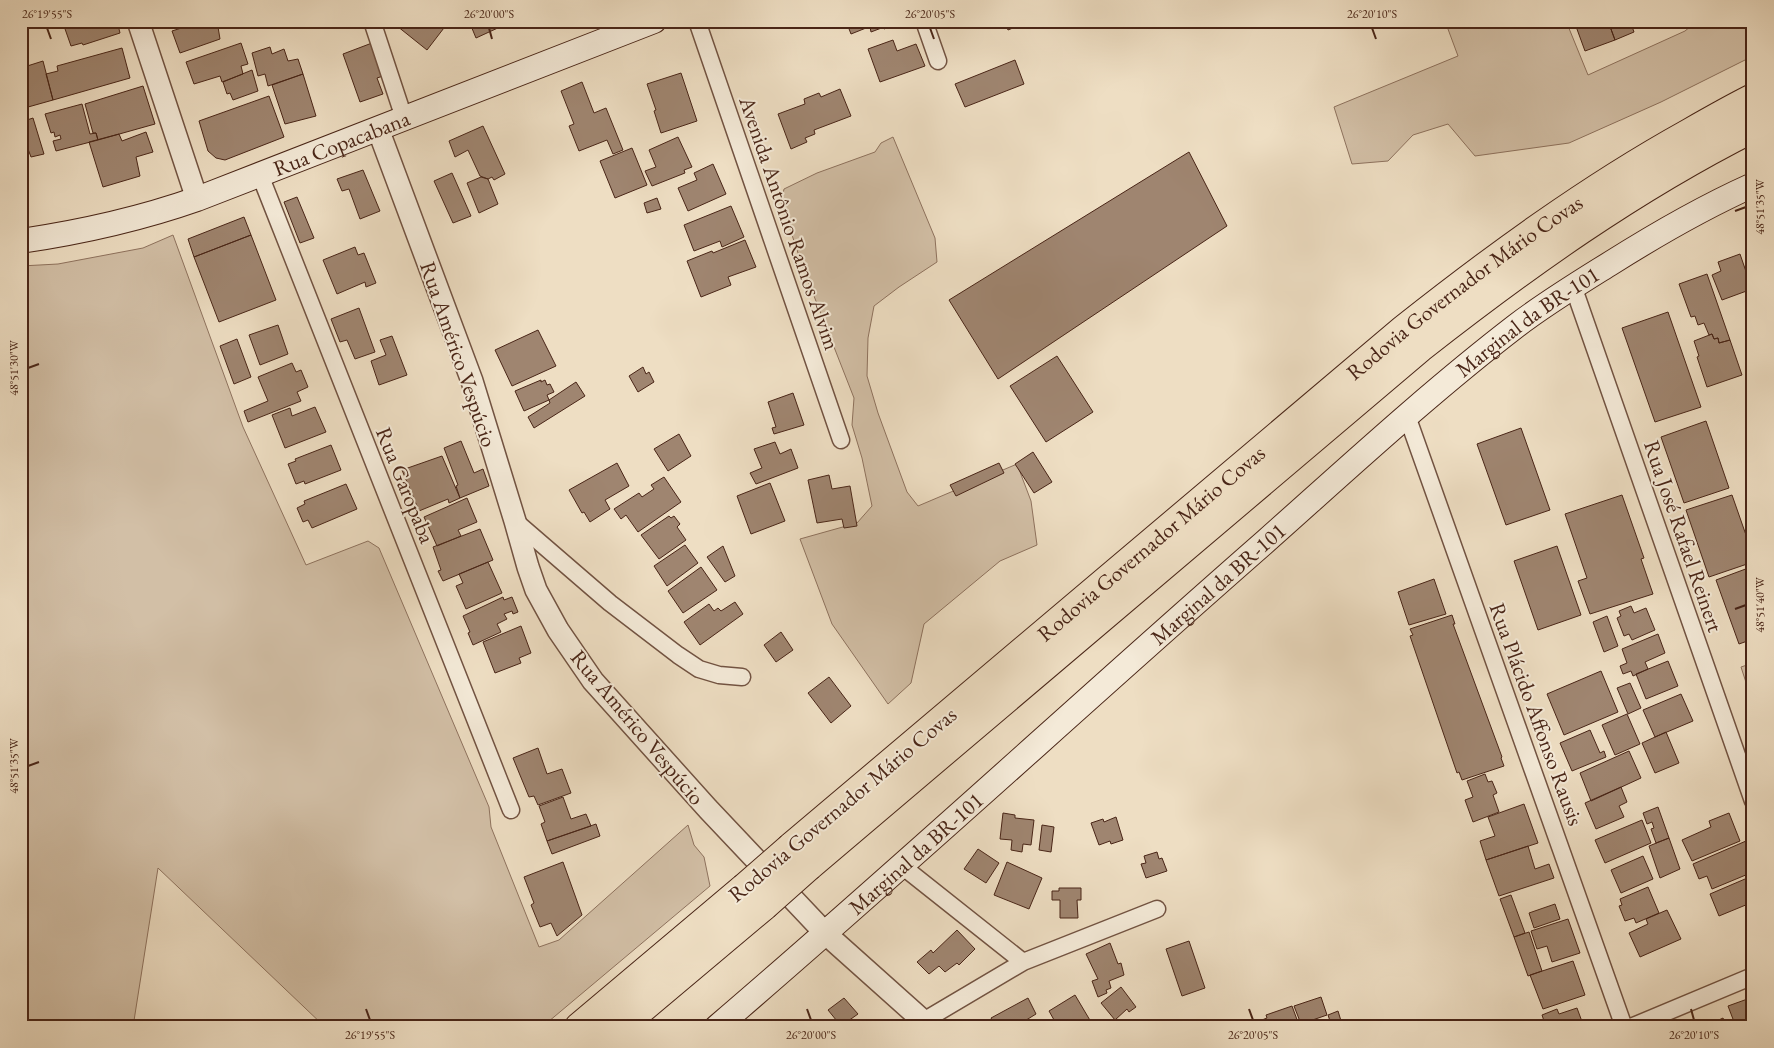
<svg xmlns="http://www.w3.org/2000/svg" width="1774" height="1048" viewBox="0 0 1774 1048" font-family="'EB Garamond',serif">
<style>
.green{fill:#d2bfa6;stroke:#8e725e}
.building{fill:#9f8570;stroke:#492517}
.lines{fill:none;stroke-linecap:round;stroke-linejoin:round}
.minor-casing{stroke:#725342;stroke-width:19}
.tertiary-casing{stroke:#725342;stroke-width:24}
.secondary-casing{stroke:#492517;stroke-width:26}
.motorway-casing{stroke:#492517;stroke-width:30}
.minor{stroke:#f4ead8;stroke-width:16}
.tertiary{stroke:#f4ead8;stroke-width:21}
.secondary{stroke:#f4ead8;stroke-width:24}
.motorway{stroke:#eedec3;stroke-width:28}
.motorway-bridge-casing{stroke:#492517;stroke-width:30;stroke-linecap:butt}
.motorway-bridge{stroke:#eedec3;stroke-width:28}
.ticks{fill:none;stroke:#492517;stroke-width:2}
.labels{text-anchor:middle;stroke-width:4;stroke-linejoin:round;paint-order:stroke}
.street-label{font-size:22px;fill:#492517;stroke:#f4ead8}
.neatline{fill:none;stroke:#492517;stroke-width:2}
.ticks-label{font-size:12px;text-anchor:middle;fill:#492517}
</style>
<rect width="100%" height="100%" fill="#eedec3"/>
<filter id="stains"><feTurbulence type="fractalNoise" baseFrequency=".004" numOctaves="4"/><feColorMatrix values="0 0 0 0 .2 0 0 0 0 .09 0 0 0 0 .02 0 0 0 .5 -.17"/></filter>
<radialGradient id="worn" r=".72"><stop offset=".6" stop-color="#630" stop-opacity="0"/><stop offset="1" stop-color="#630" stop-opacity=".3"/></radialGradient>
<path class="green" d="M1445,21H1566L1588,75L1685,31L1697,21H1753V56L1661,102L1569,143L1475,156L1448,124L1413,135L1388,161L1352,164L1334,107L1458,56Z
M893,137L935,238L937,262L899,287L874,306L868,338L867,376L878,413L907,492L918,506L1017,464L1031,501L1037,545L1000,561L924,624L911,683L888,704L832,624L800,539L857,523L872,506L862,458L852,425L854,398L803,268L781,202L784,189L817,173L875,152L881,143Z
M173,235L243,427L306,565L368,541L379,548L489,807L491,827L539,947L559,940L688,825L694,845L704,857L710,886L542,1027H325L158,868L133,1027H21V266L58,264L143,248Z
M1753,663V704L1741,667Z"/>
<path class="building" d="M57,21H117L120,33L83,45L82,43L71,46L64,26L59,27Z
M203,21H217L220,39L180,53L172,31Z
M330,21H342L343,24L332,28Z
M400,21H444L447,24L427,50L397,26Z
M469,21H513L476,38Z
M846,21H881V22L851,34Z
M881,21H905L884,29V27L871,32L870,27L881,22Z
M1004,21H1030L1008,30Z
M1574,21H1608L1615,40L1585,51Z
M1608,21H1630L1634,32L1615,40Z
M893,40L897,51L916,44L925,66L880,82L868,49Z
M241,43L248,64L241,66L243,74L222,82L220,76L194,84L186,62Z
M372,43L383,76L377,78L383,94L360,102L343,54Z
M270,47L272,54L284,49L288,61L298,59L303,74L268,86L265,74L258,76L252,53Z
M122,48L130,78L53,100L46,74L58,71L57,66Z
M1015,60L1024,84L965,107L955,84Z
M43,61L53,100L21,109V68Z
M252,70L258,91L233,100L230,93L227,94L223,82Z
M681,73L697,121L661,133L654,111L656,110L647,84Z
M303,74L316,116L285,124L272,85Z
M582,82L594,113L606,108L623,150L613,154L607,140L579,151L569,126L574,124L561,91Z
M143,86L155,124L98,140L96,133H93L85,104Z
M840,89L851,116L814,130L815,134L805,138L807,142L791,149L778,114L805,104L804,99L819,93L821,97Z
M269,96L284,137L225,160L216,158L208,151L199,121Z
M82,104L90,134L96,133L98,140L56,151L53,141L61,139L60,135L55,137L54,132L51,133L45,114Z
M33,118L44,154L31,157L28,149L21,151V122Z
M483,126L505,174L494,180L492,177L488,179L480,176L468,150L455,157L449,141Z
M146,132L153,152L136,157L140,176L103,187L89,142L119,134L122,141Z
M678,137L692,167L684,170L685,173L652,186L645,171L656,167L649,150Z
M632,148L647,185L615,198L600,161Z
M1189,152L1227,226L998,379L949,300Z
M713,164L726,194L688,211L678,188L697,180L694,173Z
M363,170L380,211L360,219L349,189L342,191L337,179Z
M452,173L471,216L453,223L434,181Z
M481,177L488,179L498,204L479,213L467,183Z
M297,197L314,238L300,243L284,202Z
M657,198L661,209L647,213L644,203Z
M731,206L744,237L722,247L720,241L694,251L684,225Z
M244,217L251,235L194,257L188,239Z
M251,235L276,300L219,322L194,257Z
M745,240L756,267L728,277L731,285L701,297L687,261L712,251L713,253Z
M355,247L358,255L364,253L376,283L366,287L365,282L337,294L323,260Z
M1740,254L1752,289L1722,300L1712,275L1721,271L1718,262Z
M1707,274L1730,340L1719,343L1718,338L1714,339L1712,334L1709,335L1704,323L1698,325L1695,316L1691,317L1679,284Z
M359,308L375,352L355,359L347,340L340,342L331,319Z
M1668,312L1701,407L1655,422L1622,328Z
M278,325L288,354L260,365L249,335Z
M538,330L556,366L512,386L495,350Z
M1712,334L1714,339L1718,338L1719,343L1730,340L1742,375L1707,387L1697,357L1699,356L1694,341Z
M392,336L407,375L379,385L371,361L386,355L380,340Z
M237,339L251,377L234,384L220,346Z
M1057,356L1093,412L1046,442L1010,386Z
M292,363L296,372L301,370L308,387L297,392L301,401L248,422L244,411L268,401L258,377Z
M643,367L646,374L649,372L654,382L638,392L629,376Z
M541,380V382L545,380L547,385L550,384L554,392L547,395L549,400L524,411L515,391Z
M576,382L585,396L534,428L528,417L550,403L549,400Z
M793,393L804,425L774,434L772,428L776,427L768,402Z
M315,407L326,432L285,448L272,415L290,408L292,416Z
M1706,421L1729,488L1684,503L1661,437Z
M1521,428L1550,510L1506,525L1477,444Z
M679,434L691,456L668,471L654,449Z
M461,441L474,473L483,469L489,486L460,498L456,486L458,485L444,448Z
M775,442L780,454L791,449L798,468L756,484L750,473L762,468L754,449Z
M331,445L341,470L305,484L304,481L296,484L288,464L296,461L295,459Z
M1033,452L1052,482L1034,493L1015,464Z
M442,456L460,498L449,503L448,499L419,511L402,470Z
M617,463L629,486L605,500L610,509L590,522L584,512L582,513L569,490Z
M999,463L1004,473L956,496L950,485Z
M829,475L832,489L850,486L857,526L844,528L842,519L817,523L808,480Z
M664,477L681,502L638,532L626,515L621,519L614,509L639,493L642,497L654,489L651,485Z
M770,483L785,521L751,534L737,496Z
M346,484L357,509L312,528L308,520L303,522L297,508L305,504L304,501Z
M1622,495L1644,558L1641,559L1653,594L1590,614L1578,581L1587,578L1565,514Z
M1732,495L1753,555V562L1709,577L1686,510Z
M467,498L477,522L458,530L461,536L437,546L424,517Z
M669,516L671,518L674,516L680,524L677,527L686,540L659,559L641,535Z
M480,529L493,560L443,581L438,571L441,570L433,547Z
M685,545L698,563L667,586L654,566Z
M723,546L735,576L725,582L707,557Z
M1557,546L1581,615L1538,630L1514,561Z
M488,562L502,593L466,609L456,586L463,583L459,574Z
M701,567L717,590L683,613L668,591Z
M1751,567L1753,571V639L1739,644L1716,580Z
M1434,579L1446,614L1409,625L1398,592Z
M503,597L504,600L512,597L518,612L513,614L512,611L504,614L507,619L497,624L501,632L473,645L468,633L470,632L463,616Z
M735,602L743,614L700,645L684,622L709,604L714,611L718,608L721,611Z
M1631,606L1634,613L1646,608L1655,630L1632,640L1629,634L1624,636L1617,618L1621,616L1619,611Z
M1452,615L1455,624H1453L1502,757L1501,758L1504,766L1462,780L1459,772L1457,773L1410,636L1413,635L1410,629Z
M1607,616L1618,646L1604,652L1593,622Z
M521,626L531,653L519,658L521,663L495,673L483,642Z
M781,632L793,650L776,662L764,645Z
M1658,634L1665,653L1645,662L1648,669L1633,676L1631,671L1623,674L1620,666L1627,663L1622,649Z
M1668,661L1678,686L1646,699L1636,674Z
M1601,671L1618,712L1564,735L1547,694Z
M829,677L851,706L831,723L808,693Z
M1630,683L1641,708L1628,714L1617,688Z
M1681,694L1693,721L1655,737L1643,710Z
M1627,714L1640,744L1615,755L1602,725Z
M1590,730L1600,753L1604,751L1606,757L1572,771L1560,743Z
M1666,732L1679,763L1655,773L1642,743Z
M538,748L547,774L562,769L571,793L538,805L534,796L529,797L513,758Z
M1629,751L1641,778L1591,801L1580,773Z
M1485,774L1488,782L1492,781L1497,793L1493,795L1499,812L1473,822L1465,800L1473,797L1467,781Z
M1621,787L1627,802L1619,806L1624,817L1596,829L1585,803Z
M563,797L571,819L586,814L591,826L547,841L541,824L545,822L539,806Z
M1524,804L1538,843L1486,860L1480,841L1495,836L1488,817Z
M1658,807L1669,838L1656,843L1651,829L1654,828L1652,822L1647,824L1643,813Z
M1003,813L1015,815V818L1034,820L1031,845L1023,844L1022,852L1011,850L1012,840L1000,839Z
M1729,813L1740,841L1692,861L1682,840L1711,827L1709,821Z
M1116,817L1123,840L1111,844L1110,841L1099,845L1091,823L1103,819L1104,822Z
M1642,820L1651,843L1605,863L1595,840Z
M596,824L600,836L552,854L547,841Z
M1042,825L1054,827L1051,852L1039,850Z
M1669,838L1680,869L1660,878L1649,846Z
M1746,841L1753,858V872L1712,889L1707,876L1699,879L1693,864Z
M1528,846L1535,869L1549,864L1554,878L1499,896L1486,860Z
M978,849L999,863L986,883L964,869Z
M1157,852L1159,859L1162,858L1167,871L1146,878L1141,864L1146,863L1144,856Z
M1643,856L1653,879L1621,893L1611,870Z
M563,862L582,915L557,936L551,923L540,927L531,905L534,903L524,877Z
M1007,862L1042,878L1029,909L994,895Z
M1752,876L1753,902L1719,916L1710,894Z
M1648,887L1659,913L1636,923L1634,918L1625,921L1619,906L1622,905L1620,899Z
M1059,888H1081V900H1077L1078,918H1060V900H1052V891H1059Z
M1511,895L1525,933L1514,937L1500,899Z
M1555,904L1560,919L1534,928L1529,913Z
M1667,910L1681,939L1640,957L1629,933L1648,924L1646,919Z
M1568,919L1580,953L1552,962L1547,946L1537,949L1531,931Z
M957,930L975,949L959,965L957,963L945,972L939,966L929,974L917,962L931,950L933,953Z
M1529,932L1542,971L1528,976L1514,937Z
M1189,941L1205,988L1182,996L1166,949Z
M1110,943L1118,964L1121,963L1124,975L1109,981L1111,988L1106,990L1107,993L1098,997L1092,981L1098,979L1086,954Z
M1573,961L1585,995L1543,1009L1530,975Z
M1121,987L1136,1007L1129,1012L1127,1009L1115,1020L1101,1003Z
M1075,995L1094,1027H1058L1049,1011Z
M1321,997L1327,1015L1301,1024L1294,1006Z
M1753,997V1027H1736L1728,1006Z
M844,998L858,1014L841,1026L828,1010Z
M1028,998L1036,1014L1023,1022L1025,1027H996L991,1018Z
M1292,1006L1299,1025L1300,1024L1301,1027H1244L1267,1018L1266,1015Z
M1577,1008L1584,1027H1546L1542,1015L1557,1009L1559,1014Z
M1338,1011L1342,1024L1332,1027L1328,1015Z
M1723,1018L1727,1027H1704Z"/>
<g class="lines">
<g class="minor-casing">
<path id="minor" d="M372,21L404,118
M697,21L841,440
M924,21L938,61
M260,175L511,810
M1573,286L1753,801
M1407,416L1624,1027
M515,521L610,603L678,655L699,669L719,675L742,677
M902,866L1023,962
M915,1026L1023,962L1157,909
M1631,1027L1753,976"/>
</g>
<g class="tertiary-casing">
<path id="tertiary" d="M138,21L197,199
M378,129L472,381L515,521L528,567L536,590L558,630L593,681L708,809L826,934L930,1027"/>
</g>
<g class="secondary-casing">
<g id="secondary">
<path id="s1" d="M21,241C82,232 140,219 197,199L654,21"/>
<path id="s2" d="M717,1027C903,868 1082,702 1266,541C1348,468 1429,393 1516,326C1546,303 1579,283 1611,263C1657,234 1704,207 1753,185"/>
</g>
</g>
<g class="motorway-casing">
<g id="motorway">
<path id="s3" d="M791,847L1404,329C1495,257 1588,189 1689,133C1710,121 1731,109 1753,98"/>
<path d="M809,866L1420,348C1526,265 1632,189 1753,128"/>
<path d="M579,1027L744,888"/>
<path d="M620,1027L764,906"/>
</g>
</g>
<use href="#minor" class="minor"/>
<use href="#tertiary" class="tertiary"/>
<use href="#secondary" class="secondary"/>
<use href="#motorway" class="motorway"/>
<g class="motorway-bridge-casing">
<path id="motorway-bridge" d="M744,888L791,847
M764,906L809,866"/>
</g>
<use href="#motorway-bridge" class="motorway-bridge"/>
</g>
<path class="ticks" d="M47,28L51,39M489,28L492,39M930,28L934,39M1372,28L1376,39M1735,211L1746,207M28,368L39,364M1735,609L1746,605M28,766L39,762M366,1009L370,1020M807,1009L811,1020M1249,1009L1253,1020M1691,1009L1694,1020"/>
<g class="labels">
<g class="street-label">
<text dy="8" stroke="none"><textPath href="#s1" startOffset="336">Rua Copacabana</textPath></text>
<text transform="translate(790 223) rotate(71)" y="8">Avenida Antônio Ramos Alvim</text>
<text dy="8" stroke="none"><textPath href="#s3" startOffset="876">Rodovia Governador Mário Covas</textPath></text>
<text dy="8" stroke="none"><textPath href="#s2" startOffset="1075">Marginal da BR-101</textPath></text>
<text transform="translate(459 354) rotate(71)" y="8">Rua Américo Vespúcio</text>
<text transform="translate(406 485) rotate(68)" y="8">Rua Garopaba</text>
<text transform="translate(1684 536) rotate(71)" y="8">Rua José Rafael Reinert</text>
<text dy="8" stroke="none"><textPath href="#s3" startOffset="471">Rodovia Governador Mário Covas</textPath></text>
<text dy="8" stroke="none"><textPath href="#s2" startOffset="669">Marginal da BR-101</textPath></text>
<text transform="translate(1537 714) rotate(70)" y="8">Rua Plácido Affonso Rausis</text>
<text transform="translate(638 727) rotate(50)" y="8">Rua Américo Vespúcio</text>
<text transform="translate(842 804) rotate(-40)" y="8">Rodovia Governador Mário Covas</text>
<text dy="8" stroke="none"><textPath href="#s2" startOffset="264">Marginal da BR-101</textPath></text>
</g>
</g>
<rect width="1774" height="1048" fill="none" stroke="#eedec3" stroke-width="55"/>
<rect x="28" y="28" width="1718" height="992" class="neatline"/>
<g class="ticks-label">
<text x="47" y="18">26°19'55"S</text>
<text x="489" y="18">26°20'00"S</text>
<text x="930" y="18">26°20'05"S</text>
<text x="1372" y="18">26°20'10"S</text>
<text transform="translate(1760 207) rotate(-90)" y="4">48°51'35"W</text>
<text transform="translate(14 368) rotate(-90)" y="4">48°51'30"W</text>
<text transform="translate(1760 605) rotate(-90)" y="4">48°51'40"W</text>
<text transform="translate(14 766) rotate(-90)" y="4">48°51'35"W</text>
<text x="370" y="1039">26°19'55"S</text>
<text x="811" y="1039">26°20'00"S</text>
<text x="1253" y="1039">26°20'05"S</text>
<text x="1694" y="1039">26°20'10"S</text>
</g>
<rect width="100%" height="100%" filter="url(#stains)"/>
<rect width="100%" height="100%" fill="url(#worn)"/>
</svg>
